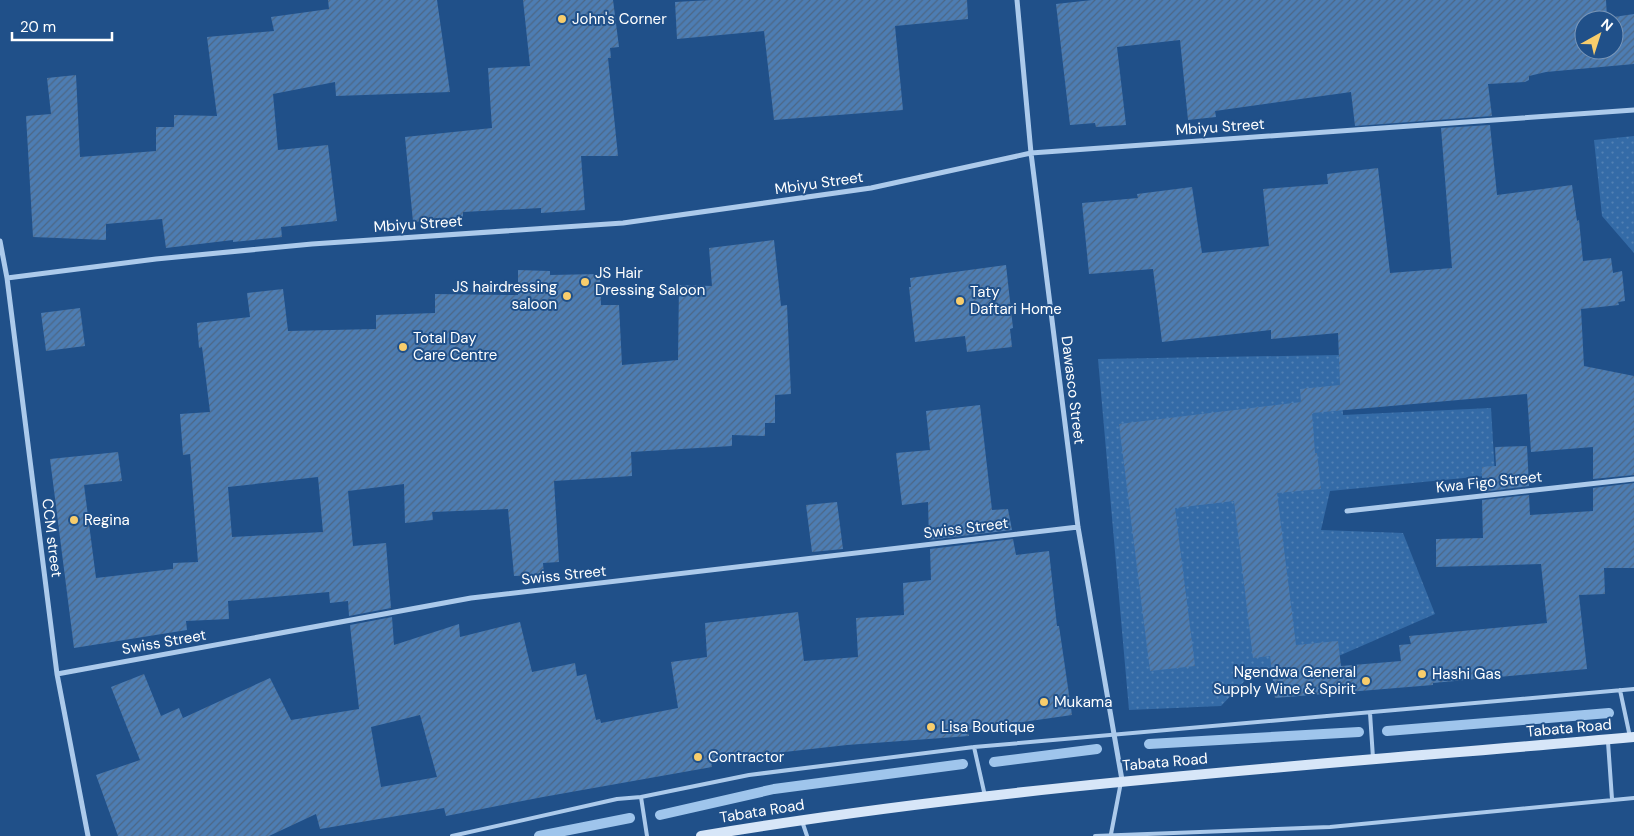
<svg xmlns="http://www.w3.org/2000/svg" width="1634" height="836" viewBox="0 0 1634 836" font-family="'DM Sans',sans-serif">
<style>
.grass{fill:url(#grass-dots)}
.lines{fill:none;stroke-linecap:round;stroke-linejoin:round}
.stream{stroke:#9fc5ec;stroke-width:10}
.building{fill:url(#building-hatch);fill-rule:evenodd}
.service{stroke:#accaeb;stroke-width:4}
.minor{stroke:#accaeb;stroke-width:5}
.secondary{stroke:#d7e6f8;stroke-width:10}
.poi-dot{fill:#f8cd6c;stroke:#205089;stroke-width:2}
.labels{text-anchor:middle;stroke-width:4;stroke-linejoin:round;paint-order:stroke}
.poi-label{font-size:15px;fill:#fff;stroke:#205089;text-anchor:start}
.street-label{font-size:15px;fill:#fff;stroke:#205089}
</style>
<defs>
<pattern id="grass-dots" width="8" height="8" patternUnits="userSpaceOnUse" patternTransform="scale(1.25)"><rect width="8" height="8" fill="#346ba7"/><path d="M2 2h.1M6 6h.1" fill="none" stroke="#5281b4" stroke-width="1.8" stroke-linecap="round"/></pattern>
<pattern id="building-hatch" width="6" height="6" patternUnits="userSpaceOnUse" patternTransform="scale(1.25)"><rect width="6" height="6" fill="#4d7db3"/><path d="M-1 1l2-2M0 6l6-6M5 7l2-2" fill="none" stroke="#4d6785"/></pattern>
</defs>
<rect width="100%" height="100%" fill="#205089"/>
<path class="grass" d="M1634,136V253L1602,216L1594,140Z
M1339,355L1343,415L1491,408L1495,475L1330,491L1321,530L1403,533L1435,614L1334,658L1255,670L1221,706L1129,710L1098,359Z"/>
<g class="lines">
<path class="stream" d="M1387,731L1609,713
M1149,744L1359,732
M994,762L1097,749
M660,815L774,789L963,764
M539,836L630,818"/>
</g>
<path class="building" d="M328,0H437L450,92L336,96L335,82L273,94L278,150L328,145L337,221L281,227L282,237L233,242V240L166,248L162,219L106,224V240L33,237L26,116L51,114L47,78L76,75L80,157L156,151V127H174V115L217,116L207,37L274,31L271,17L329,9Z
M523,0H613L619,47L610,48L611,58H608L618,156H581L585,210L541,213V208L463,212V217L413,222L405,137L492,128L488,68L530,66Z
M711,0H967L968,19L895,26L903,110L774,120L764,31L677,39L675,2Z
M1092,0H1606L1607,18L1634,14V64L1546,72L1529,76V80L1525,82L1488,84L1492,116L1355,126L1351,92L1215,111L1216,117L1188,120L1180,40L1117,47L1126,125L1096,127L1095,123L1070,125L1056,4ZM1584,20H1614V50H1584Z
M1490,125L1497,195L1572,185L1577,221L1579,220L1583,261L1611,258L1613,273L1622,271L1625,301L1618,302L1619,305L1581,309L1584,366L1634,376V475L1593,479V447L1531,452L1527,394L1312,413L1315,453H1317L1321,489L1277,493L1296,645L1338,641L1341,666L1401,661L1399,645L1411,644L1409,636L1547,623L1541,564L1436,567V539L1483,538L1482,500L1529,495L1530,515L1593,511V488L1634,483V568H1604L1605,594L1579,595L1587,669L1433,683V685L1275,698L1270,656L1253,658L1234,501L1175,508L1195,666L1150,671L1119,424L1301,402L1300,389L1340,385L1338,333L1271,339V330L1162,342L1153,269L1089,274L1082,203L1138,198L1137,194L1192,187L1202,253L1269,246L1263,189L1328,184L1327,174L1378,168L1390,273L1452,268L1441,128Z
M774,240L781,306L787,305L791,394L775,395V423H765V436L732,435V446L631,452L632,476L554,481L559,562L543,563L544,575L514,576L508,509L432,512L433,520L405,523L404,484L348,491L353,546L386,543L391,608L349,616L348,601L330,603L329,592L228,601L229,619L186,621L187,630L74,648L50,459L118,452L122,481L84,485L96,578L173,569V563L198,562L190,454L183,455L180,414L210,412L202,347L199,348L197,323L250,317L247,293L283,289L288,331L376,329V315L435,313V294L518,295V270L550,271V275L600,274L601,305H619L622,365L678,360L679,285L712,286L709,248ZM318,477L323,532L232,537L228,487Z
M1006,265L1013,328L1010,329L1012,347L967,352L965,336L915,342L909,287H911L910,278Z
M80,308L85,346L46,351L41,313Z
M980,405L992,510L1008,509L1012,530L929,540L928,502L902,505L896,453L930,450L926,411Z
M1527,446L1529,486L1482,492V467L1496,466L1495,447Z
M837,502L843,549L812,552L806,505Z
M1013,539L1016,555L1049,551L1057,626H1059L1072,715L968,730L969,736L847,745L711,760L712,767L543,797L446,816L444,808L320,829L316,814L269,836H118L96,775L140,760L111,687L144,674L161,716L179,708L183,718L270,678L291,720L359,709L350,625L392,617L394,645L459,624L460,637L520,622L532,672L575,663L577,676L586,674L596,720L600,719L601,723L678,708L671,662L707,657L705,623L798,612L804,661L858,657L856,618L904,615L903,583L931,580L930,549ZM420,715L437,777L381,787L371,727Z"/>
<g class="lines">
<path class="service" d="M1620,690L1630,737
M1370,713L1373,758
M1608,742L1612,799
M974,747L985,796
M641,797L749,775L974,747L1634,689
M802,821L807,836
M1111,834L1121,782
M452,836L617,799L641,797L647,836
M1095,836L1330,827L1634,798"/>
<path class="minor" d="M1017,0L1031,153L1078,527L1122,780
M0,241L7,278L57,674L88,836
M7,278L156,259L312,244L623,223L871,188L1031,153L1634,110
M1347,511L1634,479
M57,674L471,598L1078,527"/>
<path class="secondary" d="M701,836C1010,784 1322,765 1634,737"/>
</g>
<g class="poi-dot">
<circle cx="562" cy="19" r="5"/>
<circle cx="585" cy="282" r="5"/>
<circle cx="567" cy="296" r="5"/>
<circle cx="960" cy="301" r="5"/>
<circle cx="403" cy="347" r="5"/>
<circle cx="74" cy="520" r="5"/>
<circle cx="1422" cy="674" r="5"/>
<circle cx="1366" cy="681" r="5"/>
<circle cx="1044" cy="702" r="5"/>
<circle cx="931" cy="727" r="5"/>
<circle cx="698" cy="757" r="5"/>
</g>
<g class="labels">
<g class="poi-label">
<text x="572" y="24">John's Corner</text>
<text x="595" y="278">JS Hair<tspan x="595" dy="17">Dressing Saloon</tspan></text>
<text x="557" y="292" text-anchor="end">JS hairdressing<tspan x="557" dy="17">saloon</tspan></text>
<text x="970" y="297">Taty<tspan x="970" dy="17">Daftari Home</tspan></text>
<text x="413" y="343">Total Day<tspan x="413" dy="17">Care Centre</tspan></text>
<text x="84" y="525">Regina</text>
<text x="1356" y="677" text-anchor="end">Ngendwa General<tspan x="1356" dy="17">Supply Wine &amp; Spirit</tspan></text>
<text x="1432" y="679">Hashi Gas</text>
<text x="1054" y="707">Mukama</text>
<text x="941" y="732">Lisa Boutique</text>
<text x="708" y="762">Contractor</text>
</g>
<g class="street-label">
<text transform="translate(1220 127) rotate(-4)" y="5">Mbiyu Street</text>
<text transform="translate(819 183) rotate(-8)" y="5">Mbiyu Street</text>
<text transform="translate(418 224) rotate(-4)" y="5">Mbiyu Street</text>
<text transform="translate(1073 390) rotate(83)" y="5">Dawasco Street</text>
<text transform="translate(1489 482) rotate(-6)" y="5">Kwa Figo Street</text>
<text transform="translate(966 528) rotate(-7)" y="5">Swiss Street</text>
<text transform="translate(52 538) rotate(83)" y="5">CCM street</text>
<text transform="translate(564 575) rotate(-6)" y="5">Swiss Street</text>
<text transform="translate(164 642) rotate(-10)" y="5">Swiss Street</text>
<text transform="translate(1569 728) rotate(-5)" y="5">Tabata Road</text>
<text transform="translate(1165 762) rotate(-5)" y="5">Tabata Road</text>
<text transform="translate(762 811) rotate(-9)" y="5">Tabata Road</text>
</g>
</g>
<g transform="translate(1599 35) rotate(39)"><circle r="24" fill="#205089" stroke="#7996b8"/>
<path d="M0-4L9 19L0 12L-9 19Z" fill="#f8cd6c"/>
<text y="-8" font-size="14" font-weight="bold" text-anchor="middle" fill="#ffffff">N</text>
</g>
<path d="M12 32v8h100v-8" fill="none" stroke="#ffffff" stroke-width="2.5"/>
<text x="20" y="32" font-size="15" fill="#ffffff" stroke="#205089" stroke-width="4" paint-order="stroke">20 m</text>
</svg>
